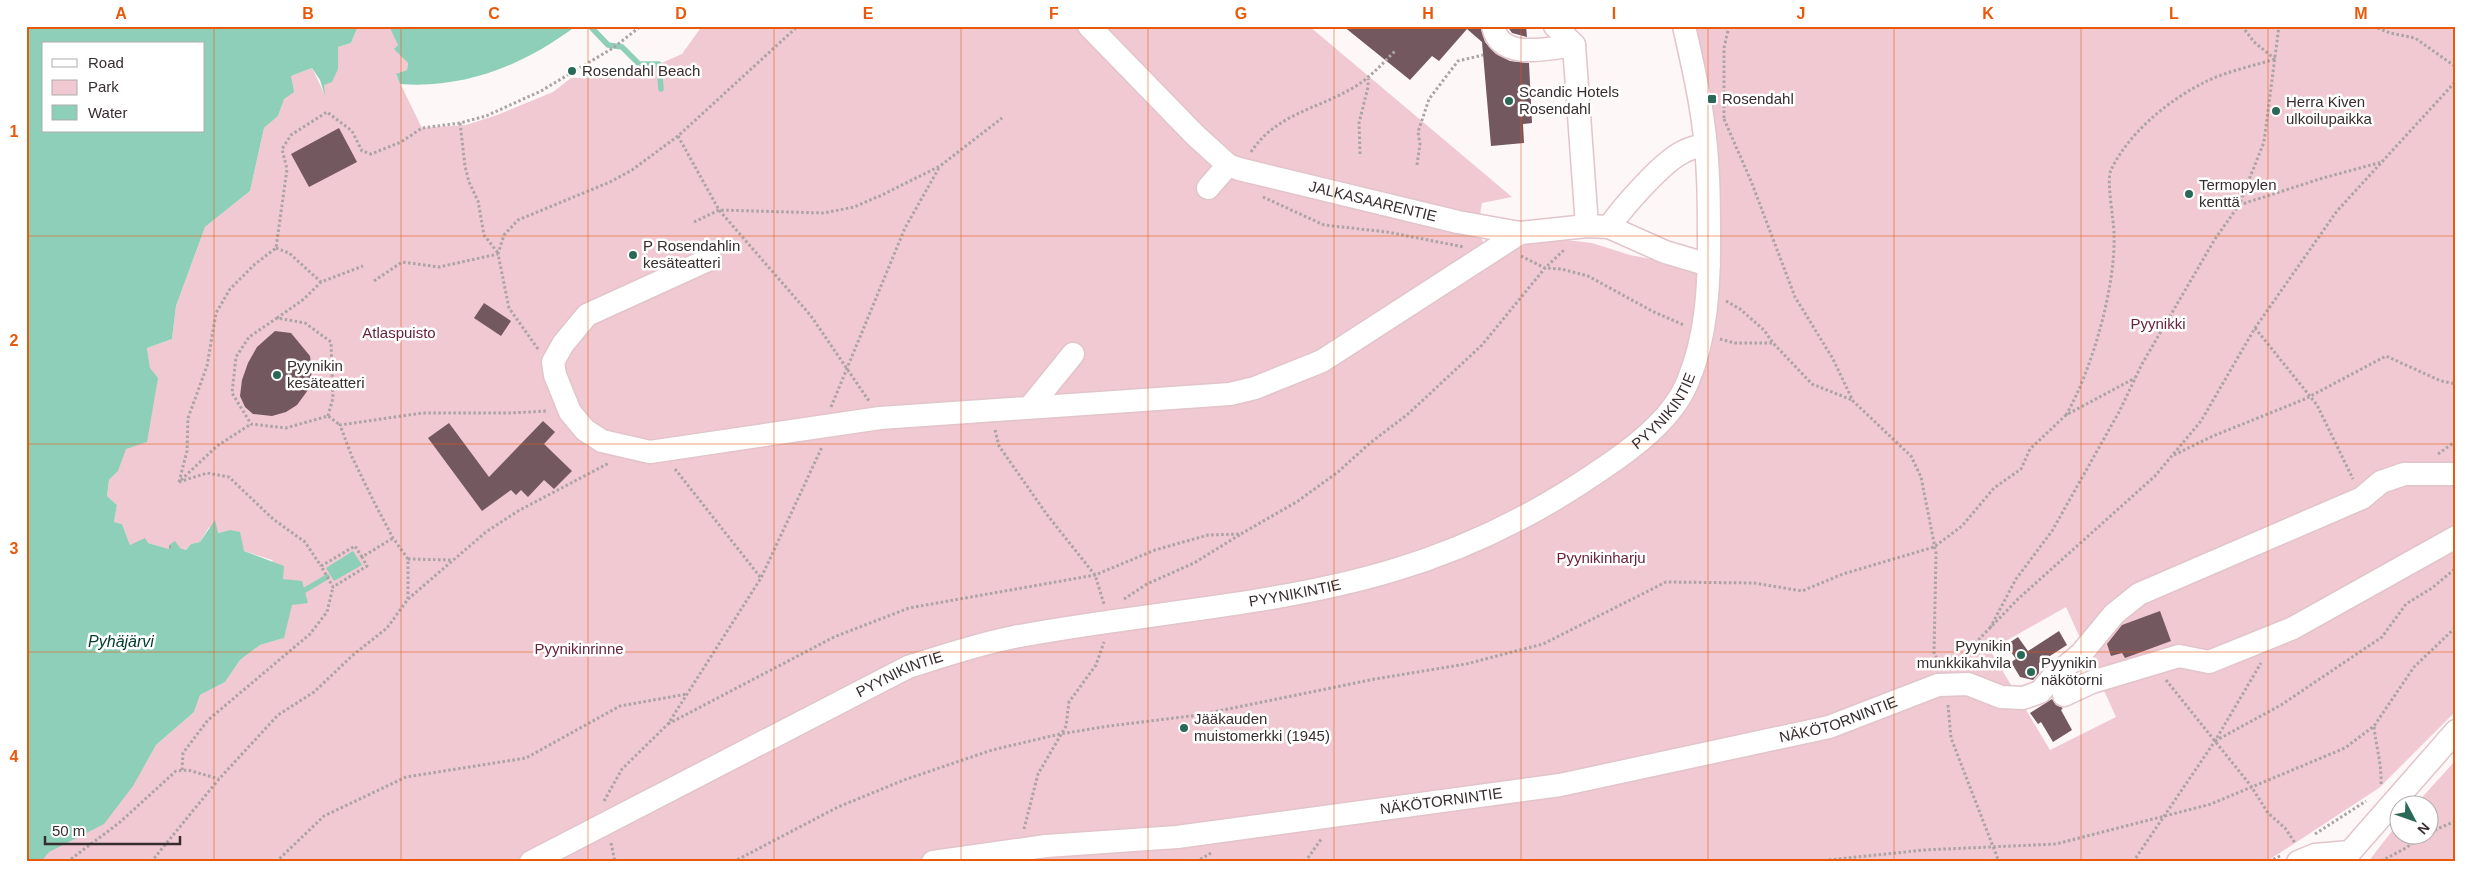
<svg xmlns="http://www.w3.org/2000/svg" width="2482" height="888" viewBox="0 0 2482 888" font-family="Helvetica,sans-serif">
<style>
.green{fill:#f0c9d2;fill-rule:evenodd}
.water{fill:#8ecfb9;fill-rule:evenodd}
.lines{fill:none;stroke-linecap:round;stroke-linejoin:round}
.stream{stroke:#8ecfb9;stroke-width:5.5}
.building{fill:#73585f}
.minor-casing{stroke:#e2c4cb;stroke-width:25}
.path{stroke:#aba3a5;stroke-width:3;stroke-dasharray:2.5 2.5;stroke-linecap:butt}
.minor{stroke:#fff;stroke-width:22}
.grid{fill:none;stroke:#e8590c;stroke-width:1;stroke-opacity:0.55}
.poi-dot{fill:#2a6957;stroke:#fff;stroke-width:2}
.labels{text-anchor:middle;stroke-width:5;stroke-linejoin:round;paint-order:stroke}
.poi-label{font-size:15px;fill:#382d2f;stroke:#fff;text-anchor:start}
.street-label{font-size:15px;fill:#382d2f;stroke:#fff}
.park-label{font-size:15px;fill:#69233b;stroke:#fff}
.water-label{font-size:16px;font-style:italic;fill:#003b2d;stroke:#fff}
.neatline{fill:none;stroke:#e8590c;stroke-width:2}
.grid-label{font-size:16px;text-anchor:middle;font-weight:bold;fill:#e8590c}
</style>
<rect width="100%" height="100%" fill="#fdf7f8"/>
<path class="green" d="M358,26L391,27L398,45L395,49L408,63L407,70L396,75L422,128L466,125L497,115L553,92L571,78H638L659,64L682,54L702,26H1309L1512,197L1482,203L1477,231L1494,260L1529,243L1557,239L1592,243L1630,255L1719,272L1689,26H2456V711L2379,788L2266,862H41L48,852L142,769L156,745L194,712L200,695L225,682L240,660L260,645L284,638L283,579L272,560L244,551L230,530L218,533L209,527L200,542L191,544L186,550L171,545H169V549L148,543L130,545L122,524L114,522L117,505L107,496L109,480L118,471L150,368L147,348L172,339L176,306L205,227L250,191L264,128L278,116L291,76L312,68L324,93V85L338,69V47L351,43ZM2066,607L2116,717L2050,750L1990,650Z
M2456,760V862H2368L2399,822L2400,836H2430V806L2415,805Z"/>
<path class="water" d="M26,26H358L351,43L338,47V69L332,82L324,85L325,96L320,80L312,68L291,76L294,92L284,99L278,116L264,128L250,191L205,227L176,306L172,339L147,348L150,368L158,378L147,442L126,449L118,471L109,480L107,496L117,505L114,522L122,524L130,545L145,538L148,543L169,549V545L175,541L180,548L186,550L191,544L200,542L215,520L218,533L230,530L240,532L244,551L284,566L283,579L302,581L308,603L292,605L284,638L260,645L240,660L225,682L200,695L194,712L156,745L133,786L104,824L49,852L41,862H26ZM44,44H204V131H44Z
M389,26H576C524,65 465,89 400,84L396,74L407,70L408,63L394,49L398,45Z
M353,551L362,565L334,581L326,568Z"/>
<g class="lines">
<path class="stream" d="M590,26L608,45L622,47L639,64H659L661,89
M305,590L327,577"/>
</g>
<path class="building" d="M1343,26H1480L1485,42L1496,54L1510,61L1529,63L1532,123L1523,124L1524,143L1491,146L1482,42L1467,29L1439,61L1432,56L1410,80Z
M1507,26H1526L1527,37L1512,33Z
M339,128L357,162L309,187L291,154Z
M484,303L511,321L501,336L474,318Z
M275,331L291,333L310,356L312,371L308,390L297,405L286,412L272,416L253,414L245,407L240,396L242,380L248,363L257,347Z
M543,421L555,432L544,444L572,471L554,489L544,480L528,497L521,490L516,495L511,490L482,511L428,438L449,423L489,477Z
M2160,611L2171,641L2125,658L2122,653L2111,656L2107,644L2122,625Z
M2059,631L2067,645L2039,663V673L2033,680L2020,677L2011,662L2016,659L2006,645L2018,637L2028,651Z
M2052,699L2056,705L2063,708L2061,710L2072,730L2053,742L2041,722L2038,724L2030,713Z"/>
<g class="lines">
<g class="minor-casing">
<g id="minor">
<path id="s1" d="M1089,26L1195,135L1228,165L1239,169L1458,222L1520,233L1587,226L1609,227L1665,252L1709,265"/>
<path d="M1493,26C1500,62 1549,48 1574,45"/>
<path d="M1555,26L1574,45L1587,226"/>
<path d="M1208,188L1228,165"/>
<path d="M1609,227C1623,207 1662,162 1683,152C1690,148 1698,147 1705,144"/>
<path d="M710,259L587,315L563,344L553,362L555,375L570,412L585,430L602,441L650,452L880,418L1230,394L1255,388L1322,361L1520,233"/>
<path d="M1030,407L1073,354"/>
<path d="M2064,695L2092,682L2179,656L2209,662L2293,628L2456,537"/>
<path id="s2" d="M531,862L908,667C943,656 978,644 1014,637C1139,613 1269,607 1391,571C1466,549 1535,515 1599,471C1632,449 1673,419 1688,381C1706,338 1709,290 1709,243C1709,203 1709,162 1703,122C1699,90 1691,58 1684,26"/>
<path id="s3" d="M933,862L1046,846L1177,837L1560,785L1829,727L1938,685L1968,684L2001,697L2023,698L2040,692L2053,677L2081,654L2114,614L2139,594L2362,498L2381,482L2404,474H2456"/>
<path d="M2298,862L2315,855L2350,852L2456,731"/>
</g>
</g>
<path class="path" d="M2242,26L2254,42L2275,59
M2373,26L2390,33L2415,38L2456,67
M1724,118V48L1729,26
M1724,119L1751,181L1795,297L1833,359L1853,401L1911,456L1921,477L1936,553L1934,654L1941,665
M460,123L465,166L469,182L478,201L484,235L498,253
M678,136L719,210L811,316L869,401
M1251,152C1275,115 1316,109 1351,89C1369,79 1381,65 1395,51
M1360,154L1359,123L1368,87V79
M1417,165L1420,144L1418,132L1429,99L1458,61L1483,55
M1263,197L1324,225L1387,232L1464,247
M2239,205L2323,178L2382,162
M694,222L719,210L824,213L854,207L882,195L940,166L1002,118
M276,248L289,253L321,282
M1521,256L1545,268L1561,269L1588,276L1652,311L1684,325
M374,281L402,262L439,267L498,254
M1726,301L1740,309L1764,330L1773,343L1812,384L1852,400
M277,318L304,299L321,282L363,266
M2255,328L2317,405L2353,479
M1720,339L1735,343H1773
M538,349L509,308L498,254L504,235L518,220L610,182L632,170L678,136L798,26
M831,407L905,228L940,166
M2066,415C2092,370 2116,286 2114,234C2114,220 2106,180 2111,170C2129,132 2170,99 2207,81C2228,71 2253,66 2275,59
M328,416L333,398L331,342L305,323L277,318L249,337L236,357L232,393L251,424L286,428L328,416L340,425
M995,430L999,446L1048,516L1095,575L1104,604
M2438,454L2456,441
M2174,455L2213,436L2305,399L2386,356L2441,381L2456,384
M675,469L761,578
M181,480L217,446L251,424
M179,482L187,451L188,418L207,366L216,313L230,289L255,264L276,248L287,169L282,149L291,135L327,112L352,131L362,151L371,154L401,142L422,128L460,123L486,116L541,91L613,48L641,26
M179,482L207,473L229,477L273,519L305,542L321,566
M169,547H171
M362,557L355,546L321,566L333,587L367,566L362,557L393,538
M408,559L452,560
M408,599V559L393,538L374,502L352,457L340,425L422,413H509L548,411
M1124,599L1147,584L1194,563L1241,534
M1990,628L2016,579L2052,531L2119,412L2142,364L2215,239L2239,205L2264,142L2279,26
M1954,665L2018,599L2155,476L2201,421L2255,328L2337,211L2456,81
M2166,680L2251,786L2268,813L2285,828L2295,843
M1948,705L1951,738L1999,862
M668,724L834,637L909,608L1095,575L1155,550L1208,535L1241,534L1298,501L1338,472L1370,443L1408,414L1482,345L1545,268L1565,249
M2374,727C2376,746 2382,765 2381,785
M2215,741L2281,705L2382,637L2406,604L2432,588L2456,568
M182,770L183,753L208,720L310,634L327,612L333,587
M604,801L622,769L668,724L761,578L822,447
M1024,829L1038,774L1066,726L1069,702L1096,665L1104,642
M2430,832L2456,821
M2315,834L2366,801
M611,843L615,862
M67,862L119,823L176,771L188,770L219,779
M151,862L219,779L278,715L314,692L353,655L387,628L408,599L486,532L518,511L609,463
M276,862L324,816L406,777L526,758L620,706L687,694
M733,862L838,807L904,780L992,750L1060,734L1109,726L1199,715L1375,679L1466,664L1543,644L1666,582L1754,583L1802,591L1843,574L1934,547L1962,526L1994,488L2021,469L2030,449L2066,415L2135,378
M1196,862L1211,853
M1305,862L1322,838
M1809,862L1924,850L2056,844L2211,804L2345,748L2374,726L2414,667L2456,627
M2133,862L2215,741L2261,663
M2269,862L2280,856
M2371,862L2383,860L2406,848L2422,836"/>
<use href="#minor" class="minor"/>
</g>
<path class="grid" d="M214,26V862M401,26V862M588,26V862M774,26V862M961,26V862M1148,26V862M1334,26V862M1521,26V862M1708,26V862M1894,26V862M2081,26V862M2268,26V862M26,236H2456M26,444H2456M26,652H2456"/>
<g class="poi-dot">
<circle cx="572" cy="71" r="5"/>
<rect x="1707" y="94" width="10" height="10" rx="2.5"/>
<circle cx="1509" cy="101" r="5"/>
<circle cx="2276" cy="111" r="5"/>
<circle cx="2189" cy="194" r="5"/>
<circle cx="633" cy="255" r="5"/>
<circle cx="277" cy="375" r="5"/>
<circle cx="2021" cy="655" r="5"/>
<circle cx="2031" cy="672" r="5"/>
<circle cx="1184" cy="728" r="5"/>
</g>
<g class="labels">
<g class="poi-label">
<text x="582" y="76">Rosendahl Beach</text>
<text x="1519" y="97">Scandic Hotels<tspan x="1519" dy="17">Rosendahl</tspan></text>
<text x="1722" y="104">Rosendahl</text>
<text x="2286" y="107">Herra Kiven<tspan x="2286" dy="17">ulkoilupaikka</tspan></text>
<text x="2199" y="190">Termopylen<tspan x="2199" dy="17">kenttä</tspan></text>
<text x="643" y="251">P Rosendahlin<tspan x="643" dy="17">kesäteatteri</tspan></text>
<text x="287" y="371">Pyynikin<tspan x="287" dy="17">kesäteatteri</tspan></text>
<text x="2011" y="651" text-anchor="end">Pyynikin<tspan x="2011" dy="17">munkkikahvila</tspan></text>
<text x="2041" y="668">Pyynikin<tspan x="2041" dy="17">näkötorni</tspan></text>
<text x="1194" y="724">Jääkauden<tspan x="1194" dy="17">muistomerkki (1945)</tspan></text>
</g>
<g class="street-label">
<text dy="5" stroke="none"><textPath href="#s1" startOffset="346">JALKASAARENTIE</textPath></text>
<text dy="5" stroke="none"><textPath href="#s2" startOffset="1239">PYYNIKINTIE</textPath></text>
<text dy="5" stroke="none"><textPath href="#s2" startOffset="819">PYYNIKINTIE</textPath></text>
<text dy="5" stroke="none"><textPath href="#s2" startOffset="414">PYYNIKINTIE</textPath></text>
<text dy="5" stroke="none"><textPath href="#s3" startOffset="918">NÄKÖTORNINTIE</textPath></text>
<text dy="5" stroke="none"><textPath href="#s3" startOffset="512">NÄKÖTORNINTIE</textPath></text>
</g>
<g class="park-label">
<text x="2158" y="329">Pyynikki</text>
<text x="399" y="338">Atlaspuisto</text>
<text x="1601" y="563">Pyynikinharju</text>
<text x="579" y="654">Pyynikinrinne</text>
</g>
<g class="water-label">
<text x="121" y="647">Pyhäjärvi</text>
</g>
</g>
<rect width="2482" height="888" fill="none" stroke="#ffffff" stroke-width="55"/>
<rect x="42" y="42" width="162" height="90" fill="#ffffff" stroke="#afabac"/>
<rect x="52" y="59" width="25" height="8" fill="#ffffff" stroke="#afabac"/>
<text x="88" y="68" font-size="15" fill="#382d2f">Road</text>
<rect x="52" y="80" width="25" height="15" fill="#f0c9d2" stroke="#afabac"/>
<text x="88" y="92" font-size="15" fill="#382d2f">Park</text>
<rect x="52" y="105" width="25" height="15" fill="#8ecfb9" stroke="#afabac"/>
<text x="88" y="118" font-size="15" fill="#382d2f">Water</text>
<g transform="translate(2414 820) rotate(131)"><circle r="24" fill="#ffffff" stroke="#afabac"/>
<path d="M0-4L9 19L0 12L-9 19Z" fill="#2a6957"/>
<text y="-8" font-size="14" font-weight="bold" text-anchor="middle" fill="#382d2f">N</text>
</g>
<path d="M45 836v8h135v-8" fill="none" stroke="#382d2f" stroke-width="2.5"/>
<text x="52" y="836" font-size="15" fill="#382d2f" stroke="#ffffff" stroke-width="4" paint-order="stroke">50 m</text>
<rect x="28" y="28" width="2426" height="832" class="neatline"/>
<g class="grid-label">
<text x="121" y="19">A</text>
<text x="308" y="19">B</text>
<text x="494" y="19">C</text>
<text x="681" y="19">D</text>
<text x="868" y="19">E</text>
<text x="1054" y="19">F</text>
<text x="1241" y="19">G</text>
<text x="1428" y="19">H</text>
<text x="1614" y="19">I</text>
<text x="1801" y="19">J</text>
<text x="1988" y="19">K</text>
<text x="2174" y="19">L</text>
<text x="2361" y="19">M</text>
<text x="14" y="137">1</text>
<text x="14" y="346">2</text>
<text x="14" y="554">3</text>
<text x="14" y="762">4</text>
</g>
</svg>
